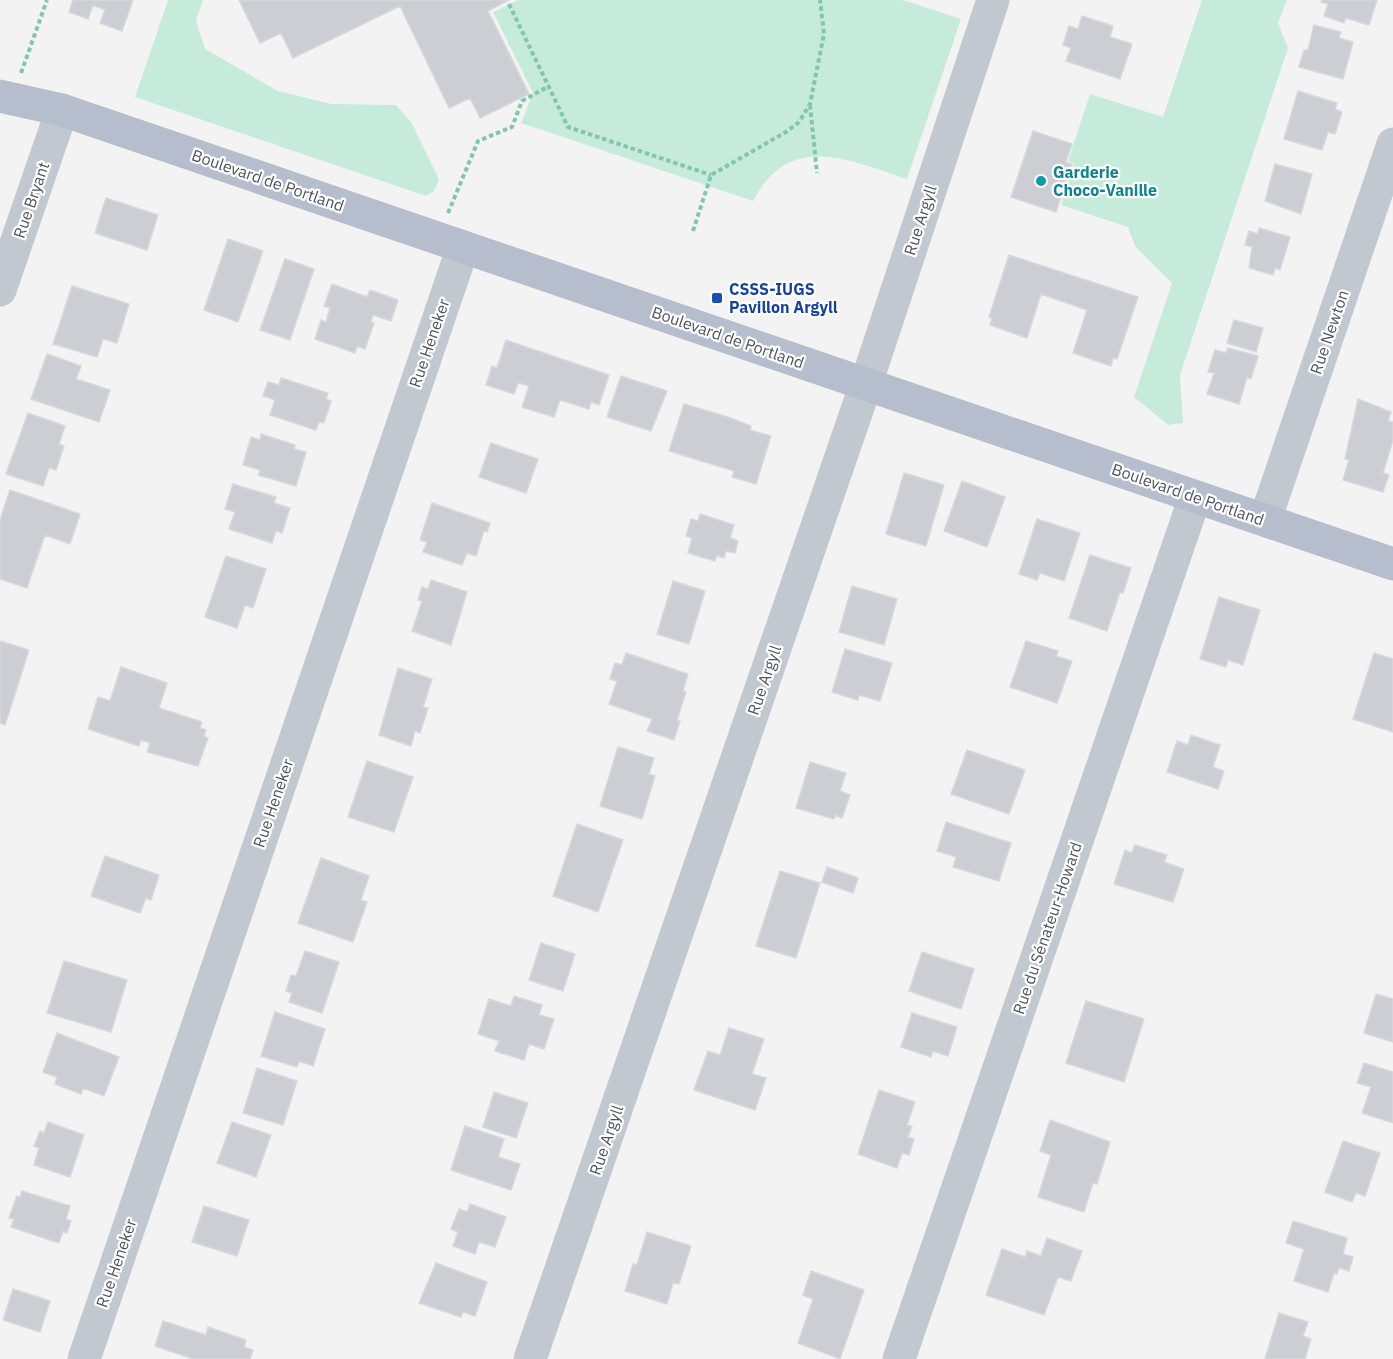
<svg xmlns="http://www.w3.org/2000/svg" width="1393" height="1359" viewBox="0 0 1393 1359" font-family="'IBM Plex Sans',sans-serif">
<style>
.green{fill:#c7ebda}
.building{fill:#cdced4;stroke:#d7d8dd;stroke-width:1.5}
.lines{fill:none;stroke-linecap:round;stroke-linejoin:round}
.path{stroke:#83c6ae;stroke-width:4;stroke-dasharray:4.5 3;stroke-linecap:butt}
.minor{stroke:#c2c8cf;stroke-width:33}
.major{stroke:#b6becd;stroke-width:33}
.culture-dot{fill:#0f9aa8;stroke:#fff;stroke-width:2}
.transit-dot{fill:#1a4fb4;stroke:#fff;stroke-width:2}
.labels{text-anchor:middle;stroke-width:4.5;stroke-linejoin:round;paint-order:stroke}
.culture-label{font-size:16px;font-weight:bold;fill:#0d838f;stroke:#fff;text-anchor:start}
.street-label{font-size:16px;fill:#4c535e;stroke:#fff}
.transit-label{font-size:16px;font-weight:bold;fill:#164399;stroke:#fff;text-anchor:start}
</style>
<rect width="100%" height="100%" fill="#f4f3f3"/>
<path class="green" d="M168,0H203L196,21L205,49L278,91L331,104L396,105L411,122L439,179L434,191L426,196L135,97Z
M518,0H903L961,19L907,179C848,160 790,131 753,201L521,123L533,93L493,12Z
M1202,0H1287L1278,23L1288,48L1180,375L1183,423L1168,425L1134,397L1172,283L1135,246L1128,227L1061,205L1074,163L1068,161L1090,94L1163,117Z"/>
<path class="building" d="M73,0H133L122,31L100,23L105,10L93,5L88,19L69,12Z
M239,0H509L488,11L529,94L480,118L470,98L449,108L400,6L293,58L281,33L260,43Z
M1322,0H1377L1369,25L1346,18L1344,23L1324,16L1328,4L1321,2Z
M1082,16L1113,26L1110,37L1132,44L1120,79L1066,61L1071,48L1063,45L1069,26L1078,29Z
M1314,25L1341,32L1339,38L1353,42L1343,79L1299,67L1304,50H1308Z
M1298,91L1337,103L1335,109L1342,112L1335,134L1328,132L1322,150L1284,139Z
M1033,131L1072,144L1066,162L1072,164L1056,212L1011,197Z
M1275,164L1312,174L1301,214L1265,201Z
M106,198L158,215L147,250L95,233Z
M1259,228L1290,237L1280,270L1275,268L1273,275L1249,268L1252,247L1245,245L1249,231L1258,234Z
M228,239L263,251L238,322L204,310Z
M1009,255L1138,297L1117,359L1113,358L1111,366L1073,353L1087,310L1041,294L1027,338L990,325L992,318L989,317Z
M285,259L314,269L290,340L260,330Z
M332,284L367,297L370,290L398,300L391,321L373,315L371,322L374,323L365,349L357,346L355,353L315,339L321,320L326,322L330,308L324,306Z
M72,286L129,304L117,343L103,339L97,357L53,344Z
M1234,320L1263,328L1256,352L1227,343Z
M506,340L609,375L599,405L591,402L589,409L560,400L554,417L522,407L529,386L518,383L514,394L486,385L492,366L497,368Z
M1228,348L1258,356L1251,379L1247,377L1239,404L1207,394L1214,373L1208,372L1215,350L1226,353Z
M47,354L81,366L76,379L110,390L99,422L31,399Z
M621,376L667,391L651,431L607,417Z
M281,378L328,393L326,399L331,401L324,423L319,422L316,430L270,415L275,400L263,396L268,382L279,385Z
M1358,399L1391,412L1388,421L1393,422V440L1383,473L1389,475L1383,492L1343,480L1349,460L1345,459Z
M684,404L728,417L751,426L750,430L771,436L756,484L732,477L734,471L669,451Z
M28,413L65,426L59,444L64,446L56,470L49,468L43,486L6,474Z
M261,434L295,445L294,449L306,452L296,486L258,475L260,470L243,465L251,437L260,440Z
M491,443L538,459L526,493L479,477Z
M904,473L944,485L926,546L886,534Z
M962,481L1005,497L987,547L944,531Z
M233,484L276,497L274,503L290,508L282,533L276,531L272,543L229,529L235,512L225,509Z
M10,490L80,514L70,544L45,535L27,588L0,579V520Z
M432,503L490,523L487,532L484,531L476,556L467,553L462,565L423,552L427,542L420,540Z
M700,514L734,525L730,538L738,541L735,553L726,551L724,558L717,555L715,561L688,553L692,538L686,536L691,519L698,521Z
M1037,519L1080,533L1064,581L1040,573L1037,580L1019,574Z
M1090,555L1131,568L1123,593L1120,592L1107,631L1069,618Z
M226,556L266,569L253,608L245,605L237,628L205,617Z
M431,580L467,592L451,645L412,631L422,601L418,600L422,587L428,589Z
M673,581L705,591L689,644L657,634Z
M852,586L897,599L884,645L839,632Z
M1219,597L1260,610L1243,665L1228,660L1226,667L1200,659Z
M0,641L29,650L5,725L0,723Z
M1026,641L1058,651L1056,656L1072,661L1057,703L1010,687Z
M845,649L892,663L880,701L859,695L858,700L832,692Z
M626,653L688,674L683,691L686,692L677,720L680,721L674,740L647,731L652,719L609,704L617,681L610,679L615,663L622,665Z
M1374,653L1393,659V732L1353,719Z
M121,667L167,683L159,708L202,722L200,728L206,730L204,736L208,738L198,766L147,752L150,743L141,740L139,746L88,729L98,697L110,701Z
M398,668L432,679L423,707L428,708L420,733L415,731L411,746L379,735Z
M1191,735L1220,745L1213,767L1224,771L1218,789L1167,772L1177,741L1188,745Z
M618,747L654,758L649,774L655,776L642,819L600,806Z
M967,750L1025,770L1009,814L951,794Z
M367,761L413,777L394,832L348,817Z
M810,762L846,773L840,791L850,795L842,818L835,815L834,819L796,808Z
M946,822L1011,843L999,881L953,867L956,857L937,851Z
M577,824L623,840L598,912L553,896Z
M1135,845L1167,855L1164,862L1184,869L1173,902L1114,884L1125,850L1132,853Z
M105,856L159,875L151,900L146,898L140,913L91,896Z
M321,858L369,876L361,900L367,902L353,942L298,923Z
M827,867L858,878L853,893L822,882Z
M780,871L820,883L796,958L756,946Z
M541,943L575,954L563,991L529,980Z
M305,951L339,962L322,1013L289,1002L292,993L286,991L291,975L296,976Z
M922,952L974,969L961,1009L909,991Z
M64,961L127,980L111,1032L47,1013Z
M1376,994L1393,999V1042L1364,1033Z
M514,996L542,1005L539,1015L554,1019L544,1049L529,1044L524,1060L495,1051L499,1041L478,1034L489,999L511,1006Z
M1086,1001L1144,1019L1124,1082L1066,1063Z
M275,1012L325,1029L313,1066L299,1061L297,1067L261,1056Z
M912,1013L957,1027L948,1056L933,1051L931,1057L901,1047Z
M729,1028L764,1039L752,1074L766,1078L755,1110L694,1090L708,1051L720,1055Z
M57,1033L119,1057L104,1096L83,1088L81,1094L55,1084L57,1077L43,1072Z
M1364,1063L1393,1072V1123L1362,1113L1371,1087L1357,1083Z
M257,1068L297,1081L283,1125L243,1113Z
M879,1090L915,1102L907,1125L912,1126L908,1137L914,1139L909,1155L902,1153L897,1168L858,1154Z
M494,1092L528,1103L516,1138L483,1127Z
M1050,1120L1110,1142L1097,1184L1093,1183L1084,1212L1038,1197L1051,1155L1040,1151Z
M48,1122L84,1135L70,1177L34,1165L39,1148L34,1146L40,1131L44,1133Z
M232,1122L271,1135L256,1177L217,1163Z
M465,1126L504,1139L498,1157L520,1164L511,1190L451,1170Z
M1343,1141L1380,1153L1365,1196L1356,1193L1352,1202L1325,1192Z
M22,1191L70,1206L66,1219L71,1221L67,1233L63,1231L59,1243L11,1227L14,1219L9,1218L17,1196L20,1197Z
M470,1204L506,1217L495,1247L479,1242L475,1254L453,1246L458,1232L451,1229L459,1209L467,1212Z
M204,1206L249,1220L237,1256L192,1242Z
M1293,1221L1347,1238L1343,1254L1353,1257L1349,1271L1339,1268L1337,1274L1334,1273L1328,1292L1294,1281L1304,1249L1286,1243Z
M647,1232L691,1246L679,1284L673,1283L667,1304L625,1291L633,1264L637,1265Z
M1047,1238L1082,1251L1071,1281L1058,1277L1044,1315L986,1295L1002,1249L1025,1257L1027,1251L1041,1256Z
M436,1263L487,1282L475,1316L463,1312L461,1317L419,1303Z
M811,1271L864,1290L840,1359L798,1343L813,1299L803,1295Z
M13,1289L50,1301L40,1332L3,1320Z
M1279,1313L1308,1322L1303,1336L1311,1339L1305,1359H1265Z
M163,1321L206,1335L208,1327L246,1340L244,1347L253,1350L250,1359H193L155,1346Z"/>
<g class="lines">
<path class="path" d="M509,4L568,127L711,175
M21,73L47,0
M810,105L817,173
M448,213L478,141L512,127L522,101L549,86
M693,231L711,175L786,132L799,122L810,104L824,34L820,0"/>
<path class="minor" d="M0,290L62,110
M1265,520L1393,144
M84,1359L463,247
M530,1359L866,384L993,0
M899,1359L1195,497"/>
<path class="major" d="M0,96L62,110L1393,564"/>
</g>
<circle class="culture-dot" cx="1041" cy="181" r="6"/>
<rect class="transit-dot" x="711" y="292" width="12" height="12" rx="3"/>
<g class="labels">
<g class="culture-label">
<text x="1053" y="178">Garderie<tspan x="1053" dy="18">Choco-Vanille</tspan></text>
</g>
<g class="street-label">
<text transform="translate(268 180) rotate(19)" y="6">Boulevard de Portland</text>
<text transform="translate(31 200) rotate(-71)" y="6">Rue Bryant</text>
<text transform="translate(920 220) rotate(-72)" y="6">Rue Argyll</text>
<text transform="translate(1329 332) rotate(-71)" y="6">Rue Newton</text>
<text transform="translate(728 337) rotate(19)" y="6">Boulevard de Portland</text>
<text transform="translate(429 343) rotate(-71)" y="6">Rue Heneker</text>
<text transform="translate(1188 494) rotate(19)" y="6">Boulevard de Portland</text>
<text transform="translate(764 680) rotate(-71)" y="6">Rue Argyll</text>
<text transform="translate(273 803) rotate(-71)" y="6">Rue Heneker</text>
<text transform="translate(1047 928) rotate(-71)" y="6">Rue du Sénateur-Howard</text>
<text transform="translate(606 1140) rotate(-71)" y="6">Rue Argyll</text>
<text transform="translate(116 1263) rotate(-71)" y="6">Rue Heneker</text>
</g>
<g class="transit-label">
<text x="729" y="295">CSSS-IUGS<tspan x="729" dy="18">Pavillon Argyll</tspan></text>
</g>
</g>
</svg>
